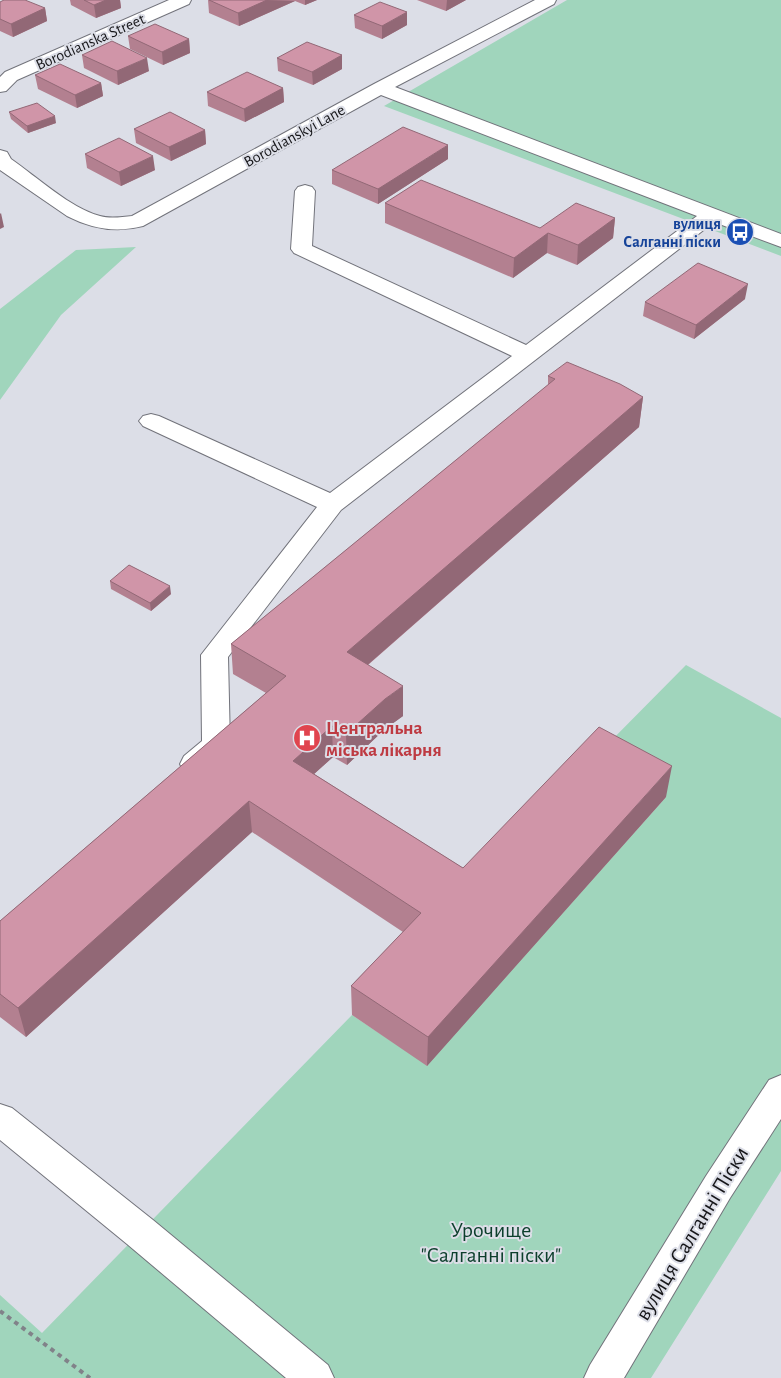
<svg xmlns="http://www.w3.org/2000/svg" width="781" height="1378" viewBox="0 0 781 1378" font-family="'Alegreya Sans',sans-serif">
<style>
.green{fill:#a0d5bc}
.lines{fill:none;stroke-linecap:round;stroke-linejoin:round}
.minor-casing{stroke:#72737b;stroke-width:2}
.path{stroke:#818289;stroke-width:4;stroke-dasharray:4.5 4.5;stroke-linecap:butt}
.minor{fill:#fff;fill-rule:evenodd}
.wall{fill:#b38090}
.shaded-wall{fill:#926876}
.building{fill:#d095a8;stroke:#926876}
.labels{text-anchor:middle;stroke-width:4;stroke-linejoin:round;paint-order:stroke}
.far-street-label{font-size:16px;fill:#161619;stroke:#dcdee7}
.far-transit-label{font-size:16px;font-weight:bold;fill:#164399;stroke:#dcdee7;text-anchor:end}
.health-label{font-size:19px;font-weight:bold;fill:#be3a42;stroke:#dcdee7;text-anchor:start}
.near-park-label{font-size:22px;fill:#0c3f2c;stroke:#dcdee7}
.near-street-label{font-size:22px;fill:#161619;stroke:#dcdee7}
</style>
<rect width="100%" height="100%" fill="#dcdee7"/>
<path class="green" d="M567,0H781V256L384,106Z
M136,247L61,315L0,400V309L76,250Z
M686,665L781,718V1171L651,1378H0V1295L42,1333L352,1015L427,1065L666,797L595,757Z"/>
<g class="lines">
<g class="minor-casing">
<path id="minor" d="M169,0H191L189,4L17,80L6,91L0,92V77L5,72Z
M535,0H556L554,4L395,87L781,234V247L714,222L341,510L228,657L230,745C224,756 209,772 196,774C192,775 188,773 184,772L180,764L184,756L202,741L201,655L317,507L143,426L139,421L143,416L151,414L159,416L330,493L512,356L294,253L291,249L295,191L298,187L305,185L312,187L315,191L312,246L526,345L697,216L381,95L143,226C116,233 92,229 67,216L0,170V150L7,152L11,159C37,177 70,208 100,216C110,219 122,217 132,216L374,84Z
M781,1075V1119L730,1198L624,1378H584L590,1365L706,1176L769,1080Z
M0,1104L12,1108L153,1220L328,1365L334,1378H286L127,1244L0,1140Z"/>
</g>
<path class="path" d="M0,1311L90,1378"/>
<use href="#minor" class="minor"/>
</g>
<path class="wall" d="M70,0H120L121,8L96,18L71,5Z
M208,0H317L305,5L295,1L239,26L209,13Z
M417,0H466L446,11Z
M0,2L45,8L47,21L13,37L0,31Z
M354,15L407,25L382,39L355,28Z
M128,36L189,39L190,53L163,65L130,49Z
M82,55L149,71L118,85L84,68Z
M342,55V69L313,85L278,71L277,58Z
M35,75L101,83L103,96L77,108L38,89Z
M283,88L284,102L245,122L208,106L207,92Z
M9,112L56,123L28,133L11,119Z
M134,129L205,130L206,144L171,161L136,143Z
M85,154L155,170L121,186L87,168Z
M448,159L378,204L332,184V170Z
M385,203L540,228L615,218L613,238L577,265L547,253L513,278L385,223Z
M745,299L694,339L643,316L645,302Z
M548,376L643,397L639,427L368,665L403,716L385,729L347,765L333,757L314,774L463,868L666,797L427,1066L352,1015L351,986L403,932L252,832L26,1037L0,1017V921L266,693L233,674L231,644L548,385Z
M110,581L171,594L151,611L111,589Z"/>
<path class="shaded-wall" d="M106,0H120L121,8L96,18L94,5Z
M267,0L295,1L239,26L238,13Z
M305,0H317L305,5Z
M447,0H466L446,11Z
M45,8L47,21L13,37L11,24Z
M407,12V25L382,39V26Z
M189,39L190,53L163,65L162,52Z
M342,55V69L313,85L312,72Z
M147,58L149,71L118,85L117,71Z
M101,83L103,96L77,108L75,95Z
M283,88L284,102L245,122L244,109Z
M55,116L56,123L28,133L27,126Z
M205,130L206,144L171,161L169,147Z
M448,145V159L378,204V189Z
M153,156L155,170L121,186L119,172Z
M1,213L4,227L0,229V214Z
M615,218L613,238L577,265L578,245Z
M548,233L547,253L513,278L514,258Z
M748,284L745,299L694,339L696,325Z
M643,397L639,427L348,682L347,652Z
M170,586L171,594L151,611L150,603Z
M403,686V716L385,729L347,765L346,734L385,699Z
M332,726L333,757L294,792L293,761Z
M672,766L666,797L427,1066L428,1037Z
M249,801L252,832L26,1037L18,1008Z"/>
<path class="building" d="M4,0H25L45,8L11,24L0,19V2Z
M84,0H106L94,5Z
M209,0H267L238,13Z
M380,2L407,12L382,26L354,15Z
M155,24L189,39L162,52L128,36Z
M112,41L147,58L117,71L82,55Z
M307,42L342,55L312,72L277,58Z
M60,64L101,83L75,95L35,75Z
M247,72L283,88L244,109L207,92Z
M37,103L55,116L27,126L9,112Z
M170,112L205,130L169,147L134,129Z
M403,127L448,145L378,189L332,170Z
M119,138L153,156L119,172L85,154Z
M421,180L540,228L576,203L615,218L578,245L548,233L514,258L385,203Z
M698,263L748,284L696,325L645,302Z
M567,362L620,384L643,397L347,652L403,686L385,699L346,734L332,726L293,761L463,868L599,727L672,766L428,1037L351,986L421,913L249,801L18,1008L0,994V921L286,676L231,644L555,379L548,376Z
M129,565L170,586L150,603L110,581Z"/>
<defs>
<g id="bus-disc" transform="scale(1.4375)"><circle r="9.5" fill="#1a4fb4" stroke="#dcdee7"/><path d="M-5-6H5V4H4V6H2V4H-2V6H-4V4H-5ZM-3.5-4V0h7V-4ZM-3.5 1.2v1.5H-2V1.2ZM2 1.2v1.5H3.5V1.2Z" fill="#fff"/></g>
<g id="hospital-disc" transform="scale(1.4375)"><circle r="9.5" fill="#e0444e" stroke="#dcdee7"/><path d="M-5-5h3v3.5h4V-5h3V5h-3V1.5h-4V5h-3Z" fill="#fff"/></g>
</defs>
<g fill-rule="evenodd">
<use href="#bus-disc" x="740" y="232"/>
<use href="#hospital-disc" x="307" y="738"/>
</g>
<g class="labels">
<g class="far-street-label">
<text transform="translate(90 41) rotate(-24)" y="6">Borodianska Street</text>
<text transform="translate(294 135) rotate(-29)" y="6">Borodianskyi Lane</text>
</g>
<g class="far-transit-label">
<text x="721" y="229">вулиця<tspan x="721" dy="18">Салганні піски</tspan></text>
</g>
<g class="health-label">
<text x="326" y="734">Центральна<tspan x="326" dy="22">міська лікарня</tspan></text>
</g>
<g class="near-park-label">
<text x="491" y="1237">Урочище<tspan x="491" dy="25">"Салганні піски"</tspan></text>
</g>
<g class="near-street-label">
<text transform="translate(691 1233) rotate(-59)" y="8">вулиця Салганні Піски</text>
</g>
</g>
</svg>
